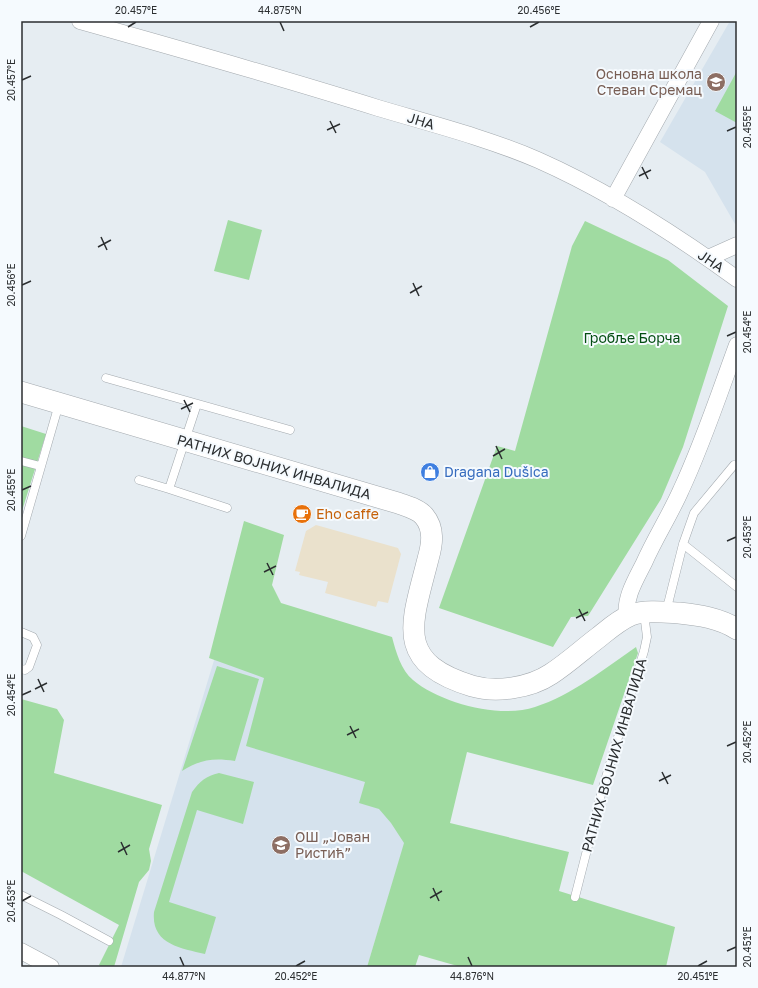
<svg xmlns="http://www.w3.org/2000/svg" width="758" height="988" viewBox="0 0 758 988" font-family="'Golos Text',sans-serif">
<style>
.commercial{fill:#eae1cc}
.built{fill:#d5e2ed}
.green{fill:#a0dba1}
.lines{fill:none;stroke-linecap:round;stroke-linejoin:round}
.service-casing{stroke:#a3a9ae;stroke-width:9}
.minor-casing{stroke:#a3a9ae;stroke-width:17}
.tertiary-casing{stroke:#a3a9ae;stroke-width:22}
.service{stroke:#fff;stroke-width:8}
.minor{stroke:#fff;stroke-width:16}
.tertiary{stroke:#fff;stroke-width:21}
.ticks{fill:none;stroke:#2b2e30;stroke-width:1.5}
.labels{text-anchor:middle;stroke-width:4;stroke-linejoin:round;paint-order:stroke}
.education-label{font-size:14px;fill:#785e54;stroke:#f5fafe;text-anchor:end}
.street-label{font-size:14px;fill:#2b2e30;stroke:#f5fafe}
.park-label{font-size:14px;fill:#034d11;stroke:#f5fafe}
.shop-label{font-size:14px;fill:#366cbe;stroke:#f5fafe;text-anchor:start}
.food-label{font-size:14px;fill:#c56008;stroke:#f5fafe;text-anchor:start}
.neatline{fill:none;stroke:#2b2e30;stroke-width:1.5}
.ticks-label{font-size:10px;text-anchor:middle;fill:#2b2e30}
</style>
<rect width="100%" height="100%" fill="#e6edf2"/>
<path class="commercial" d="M316,525L398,548L401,554L388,603L378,601L376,607L325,593L328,582L299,575L300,572L295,571L306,531Z"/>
<path class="built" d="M730,21H737V223L735,224L705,172L660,142Z
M215,657L441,723L367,967H121Z"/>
<path class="green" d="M737,71V123L715,111Z
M228,220L262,230L249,280L214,271Z
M585,221L668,260L728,306L683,447L661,499L588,616L571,617L553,647L439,608L497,446L515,451L572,246Z
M21,426L46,434L21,514Z
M244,521L284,535L272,585L281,603L392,637C396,652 401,670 413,680C440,703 501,719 535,707C572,695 604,669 636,647L638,653L593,785L467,752L450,823L569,852L559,891L675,927L666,967H461L419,955L415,967H367L404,843L391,823L379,809L359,803L365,782L246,746L264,678L209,658Z
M217,666L259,679L235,761C214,758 201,759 182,771Z
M21,699L57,709L64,720L54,773L162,805L149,849L151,861L149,870L139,882L114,967H102L99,965L119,925L21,871Z
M219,773L254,782L243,824L197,810L169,902L216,917L205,954C180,948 151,944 154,912L192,792C200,781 206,776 219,773Z"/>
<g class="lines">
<g class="service-casing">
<path id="service" d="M106,378L290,430
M21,461L40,466
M139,480L169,489L197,404
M169,489L227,508
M21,536L59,404
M683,544L737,587
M666,612L683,544L694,513L734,465
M21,632L33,637L37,645L29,667L25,670L21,669
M21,895L61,915L109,941
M575,897L603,787L644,651L647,637L644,613"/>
</g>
<g class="minor-casing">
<path id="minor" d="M80,21C180,49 279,77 378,108C432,124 487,138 538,160C608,191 675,234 737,279
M613,199L711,21
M708,258L737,245
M627,617C624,598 636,579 644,563C655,538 670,515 681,490C703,443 719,394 737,345
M21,951L51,967"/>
</g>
<g class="tertiary-casing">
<path id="tertiary" d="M21,392L398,503C406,506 418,509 424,516C435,529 432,545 428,559C412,623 393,662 472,686C496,693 530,688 551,674C568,663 583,649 599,637C609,629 619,620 631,615C646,610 663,612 679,613C699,615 719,618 737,629"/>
</g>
<use href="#service" class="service"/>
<use href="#minor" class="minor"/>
<use href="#tertiary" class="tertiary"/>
</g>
<path class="ticks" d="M280,22L284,31M128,27L136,22M530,27L539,22M22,80L31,76M330,121L336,133M327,130L340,124M727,131L736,127M642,167L648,179M639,176L651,170M101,237L107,250M98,247L111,240M413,283L419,296M22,285L31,281M410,293L422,286M727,336L736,332M184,400L190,412M181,409L193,403M496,446L502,459M493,456L505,449M22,490L31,486M727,541L736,537M267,563L273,575M264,572L276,566M579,609L585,621M576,618L588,612M38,679L44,692M35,689L47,683M22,695L31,691M350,726L356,738M347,735L359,729M727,746L736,742M662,772L668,784M659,781L671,775M121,842L127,855M118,852L130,845M433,888L439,901M430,898L442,891M22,901L31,896M727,951L736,947M180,957L184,966M468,957L472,966M296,966L305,961M698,966L707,961"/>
<defs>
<g id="school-disc" transform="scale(1)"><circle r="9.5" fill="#8d6e63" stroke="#f5fafe"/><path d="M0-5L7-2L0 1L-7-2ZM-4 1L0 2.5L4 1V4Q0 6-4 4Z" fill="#fff"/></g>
<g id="shop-disc" transform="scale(1)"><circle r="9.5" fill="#3f7fe0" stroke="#f5fafe"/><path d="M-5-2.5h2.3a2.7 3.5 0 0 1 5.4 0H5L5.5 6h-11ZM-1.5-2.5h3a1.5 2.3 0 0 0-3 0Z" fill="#fff"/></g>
<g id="cafe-disc" transform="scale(1)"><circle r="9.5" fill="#e8710a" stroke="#f5fafe"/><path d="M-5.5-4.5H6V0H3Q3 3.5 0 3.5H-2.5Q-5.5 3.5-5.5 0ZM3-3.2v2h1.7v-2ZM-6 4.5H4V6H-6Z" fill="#fff"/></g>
</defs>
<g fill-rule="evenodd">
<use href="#school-disc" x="716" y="82"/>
<use href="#shop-disc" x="430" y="472"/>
<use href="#cafe-disc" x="302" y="514"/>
<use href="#school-disc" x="281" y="845"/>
</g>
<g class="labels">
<g class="education-label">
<text x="702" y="79">Основна школа<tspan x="702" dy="16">Стеван Сремац</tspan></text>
<text x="295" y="842" text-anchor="start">ОШ „Јован<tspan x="295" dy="16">Ристић”</tspan></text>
</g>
<g class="street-label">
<text transform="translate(421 121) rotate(17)" y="5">ЈНА</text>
<text transform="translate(711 261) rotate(34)" y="5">ЈНА</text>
<text transform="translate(274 467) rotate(16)" y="5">РАТНИХ ВОЈНИХ ИНВАЛИДА</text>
<text transform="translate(614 755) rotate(-74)" y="5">РАТНИХ ВОЈНИХ ИНВАЛИДА</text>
</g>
<g class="park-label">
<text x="632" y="343">Гробље Борча</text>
</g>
<g class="shop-label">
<text x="444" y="477">Dragana Dušica</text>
</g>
<g class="food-label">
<text x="316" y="519">Eho caffe</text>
</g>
</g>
<rect width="758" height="988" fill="none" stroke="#f5fafe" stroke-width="44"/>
<rect x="22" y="22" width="714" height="944" class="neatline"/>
<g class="ticks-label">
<text x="136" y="14">20.457°E</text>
<text x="280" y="14">44.875°N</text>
<text x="539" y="14">20.456°E</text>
<text transform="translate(11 80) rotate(-90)" y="4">20.457°E</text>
<text transform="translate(747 127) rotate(-90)" y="4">20.455°E</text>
<text transform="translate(11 285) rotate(-90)" y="4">20.456°E</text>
<text transform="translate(747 332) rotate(-90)" y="4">20.454°E</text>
<text transform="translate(11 490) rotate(-90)" y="4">20.455°E</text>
<text transform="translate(747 537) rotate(-90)" y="4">20.453°E</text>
<text transform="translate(11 695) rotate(-90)" y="4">20.454°E</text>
<text transform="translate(747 742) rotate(-90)" y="4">20.452°E</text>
<text transform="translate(11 901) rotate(-90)" y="4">20.453°E</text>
<text transform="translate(747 947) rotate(-90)" y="4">20.451°E</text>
<text x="184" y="980">44.877°N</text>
<text x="296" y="980">20.452°E</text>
<text x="472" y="980">44.876°N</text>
<text x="698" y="980">20.451°E</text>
</g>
</svg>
